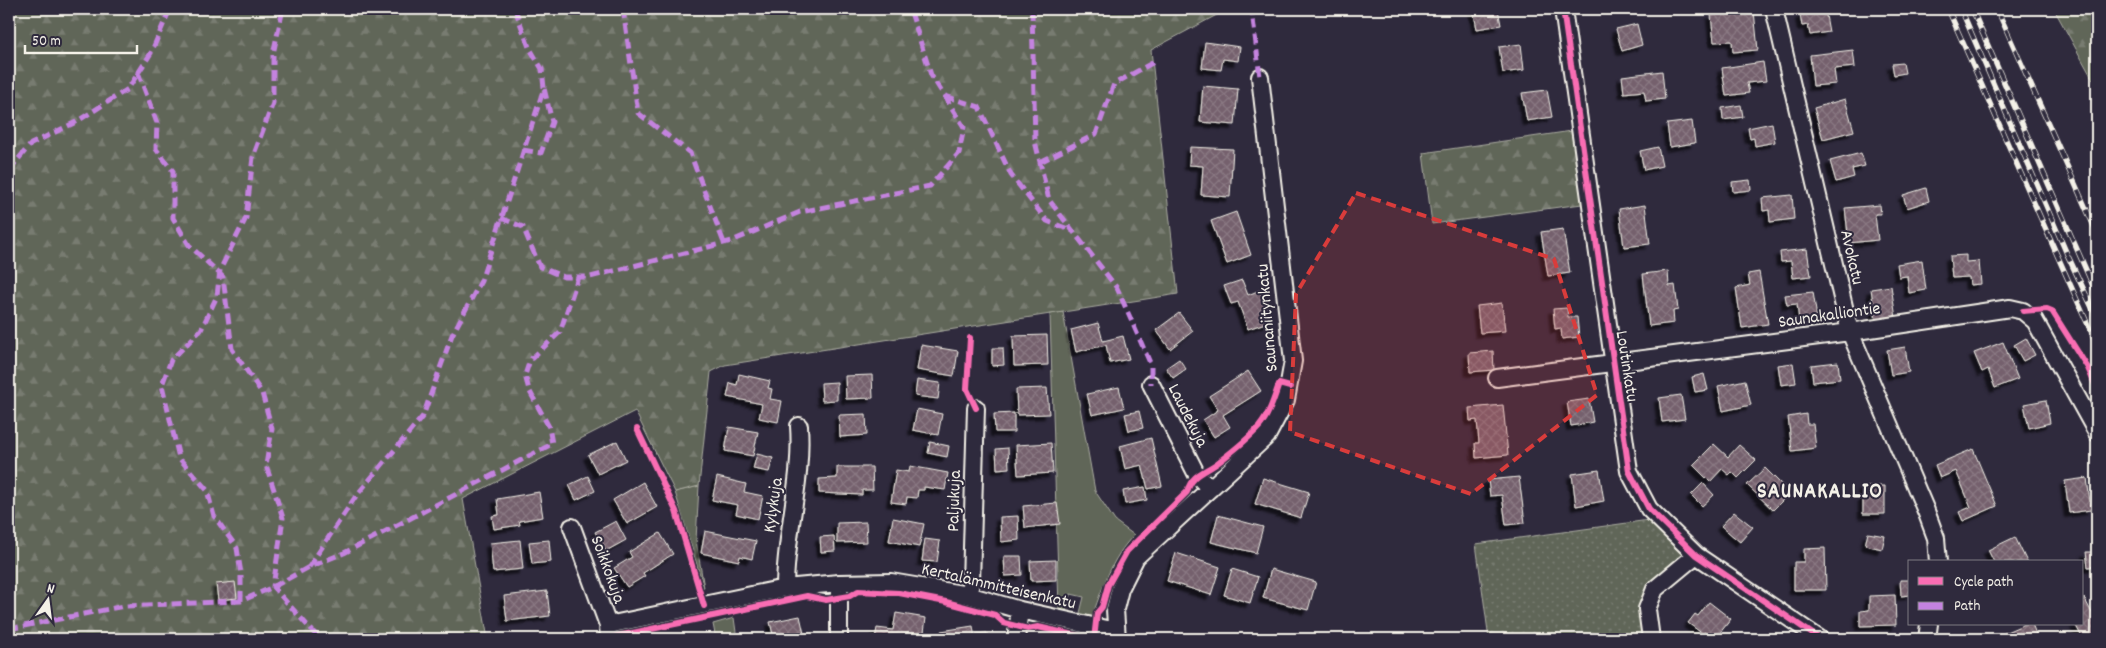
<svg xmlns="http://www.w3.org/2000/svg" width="2106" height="648" viewBox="0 0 2106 648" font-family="Dekko,sans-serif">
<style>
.grass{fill:#616659;stroke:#aaaca0}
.forest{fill:url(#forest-firs);stroke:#aaaca0}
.park{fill:url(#park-dots);stroke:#aaaca0}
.building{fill:url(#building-cross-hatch);stroke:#f4f1e8;filter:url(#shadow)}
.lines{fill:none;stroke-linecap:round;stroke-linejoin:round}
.minor-casing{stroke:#f4f1e8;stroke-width:20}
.minor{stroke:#2f2a3d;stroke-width:16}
.rail-casing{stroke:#f4f1e8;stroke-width:5.5}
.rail{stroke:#2f2a3d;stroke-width:4;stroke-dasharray:11;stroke-linecap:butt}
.quiet{stroke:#c483df;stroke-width:5;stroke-dasharray:10 5;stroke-linecap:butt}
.cycleway-casing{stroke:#2f2a3d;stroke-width:9}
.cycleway{stroke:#f96db3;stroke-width:6}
.marked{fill:#d93c3b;fill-opacity:0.2;stroke:#d93c3b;stroke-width:4;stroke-dasharray:10 6;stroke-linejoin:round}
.labels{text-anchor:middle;stroke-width:4;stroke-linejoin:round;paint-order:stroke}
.street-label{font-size:18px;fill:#f4f1e8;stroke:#2f2a3d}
.district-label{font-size:22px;font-weight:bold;letter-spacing:1px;fill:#f4f1e8;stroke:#2f2a3d}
</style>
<defs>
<pattern id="forest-firs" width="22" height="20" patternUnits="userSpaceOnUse" patternTransform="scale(1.25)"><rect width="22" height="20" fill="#616659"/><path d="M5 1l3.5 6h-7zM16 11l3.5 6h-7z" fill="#787c71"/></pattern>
<pattern id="park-dots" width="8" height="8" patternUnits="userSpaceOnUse" patternTransform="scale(1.25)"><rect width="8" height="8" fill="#616659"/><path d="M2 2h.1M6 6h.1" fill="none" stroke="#787c71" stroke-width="1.8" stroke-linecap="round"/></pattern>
<pattern id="building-cross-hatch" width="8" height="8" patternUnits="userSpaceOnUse" patternTransform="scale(1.25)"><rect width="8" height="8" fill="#75616d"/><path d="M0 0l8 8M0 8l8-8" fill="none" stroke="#897882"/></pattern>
<filter id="shadow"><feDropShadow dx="-4.5" dy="4.5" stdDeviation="1" flood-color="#0009"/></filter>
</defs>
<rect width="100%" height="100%" fill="#2f2a3d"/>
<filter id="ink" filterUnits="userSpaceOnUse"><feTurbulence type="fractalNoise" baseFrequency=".02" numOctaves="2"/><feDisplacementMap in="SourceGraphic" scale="10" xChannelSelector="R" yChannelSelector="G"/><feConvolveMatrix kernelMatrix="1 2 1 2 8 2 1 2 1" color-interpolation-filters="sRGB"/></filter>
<g filter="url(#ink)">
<path class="grass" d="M1063,312L1095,491L1115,521L1134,535C1111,558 1102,590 1091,619L1079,617L1084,597L1071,594L1066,611L1059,609L1050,314Z
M699,486L696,540L704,588L675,492Z
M734,618L737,639H716L713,624Z"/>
<path class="forest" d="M9,9H1228L1151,50L1178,294L725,365L711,372L699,486L675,492L635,411L463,499L488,639H9Z
M2054,9H2097V87Z
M1572,131L1582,204L1432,224L1423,153Z"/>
<path class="park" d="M1649,520L1686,555L1649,584L1642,597L1646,639H1489L1476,544Z"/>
<path class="building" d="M1473,9H1498L1501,25L1477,29Z
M1825,10L1829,32L1810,35L1808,25L1802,26L1800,15Z
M1754,11L1758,50L1733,52L1732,41L1714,42L1711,15Z
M1637,24L1642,45L1622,51L1616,29Z
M1205,42L1240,47L1238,61L1223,59L1221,70L1202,68Z
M1521,44L1524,70L1503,73L1499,47Z
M1853,50L1855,67L1834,69L1836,84L1813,86L1810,55Z
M1763,62L1766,81L1747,83L1749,93L1726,96L1722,68Z
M1903,63L1905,73L1894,75L1892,64Z
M1662,71L1665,99L1646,101L1644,91L1624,93L1622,76Z
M1203,86L1238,89L1235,125L1200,122Z
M1547,90L1552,117L1527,121L1522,93Z
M1845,99L1854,131L1823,139L1814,108Z
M1741,105L1743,117L1723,120L1722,108Z
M1692,121L1695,143L1670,147L1667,124Z
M1772,123L1775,142L1755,146L1754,138L1750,139L1748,128Z
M1190,147L1233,149L1230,197L1201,195L1203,166L1189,165Z
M1658,147L1662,166L1644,170L1640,151Z
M1861,153L1865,166L1852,169L1854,177L1836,182L1830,161Z
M1750,180L1751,190L1733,192L1732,182Z
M1926,188L1929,201L1907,208L1903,195Z
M1792,195L1794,219L1770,222L1769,210L1763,211L1762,198Z
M1645,205L1650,244L1624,247L1619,209Z
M1880,205L1881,214H1875L1878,240L1849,243L1845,208Z
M1236,212L1251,255L1227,264L1211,221Z
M1563,229L1570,273L1548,276L1541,232Z
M1807,249L1811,276L1793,278L1791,261L1781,262L1780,252Z
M1966,255V262L1979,261L1981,284L1970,285L1969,277L1952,278L1950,256Z
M1922,260L1926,290L1909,293L1907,276L1899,277L1897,264Z
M1668,271L1669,286L1675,285L1678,310L1673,311L1674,323L1649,326L1643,274Z
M1759,272L1768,324L1742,328L1736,288L1750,285L1748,274Z
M1242,280L1248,295L1260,290L1271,321L1248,329L1238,302L1231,304L1224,286Z
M1891,286L1896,318L1876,321L1871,289Z
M1813,292L1817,318L1799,321L1797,304L1787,305L1785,295Z
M1502,303L1505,331L1480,333L1477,306Z
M1567,308L1568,317H1577L1579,337L1562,339L1561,328L1555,329L1553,309Z
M1179,313L1193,331L1170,349L1156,330Z
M1098,323L1103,341L1123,336L1129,359L1110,363L1106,345L1076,352L1071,330Z
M1047,335L1048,365L1014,366L1013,336Z
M2026,338L2035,355L2023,361L2014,345Z
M2003,342L2018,379L1995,388L1988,369L1982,372L1974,353Z
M921,345L958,351L954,376L917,370Z
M1905,347L1909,372L1891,375L1887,350Z
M992,348H1003L1004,365L992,366Z
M1493,351L1494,370L1470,372L1469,353Z
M1179,359L1186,369L1173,378L1166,368Z
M1838,362L1840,379L1813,382L1811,365Z
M1793,363L1796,383L1781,385L1778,365Z
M1248,371L1261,391L1223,415L1230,427L1214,437L1203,420L1218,410L1209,396Z
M739,374L770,381L768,388L772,389L770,399L782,401L778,422L759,418L762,404L727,397L730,383L737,385Z
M1704,374L1708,390L1695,392L1692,377Z
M872,375L873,398L846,399L845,376Z
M917,380L940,383L938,399L915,396Z
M1745,380L1751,405L1723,411L1718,386Z
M837,382V400L822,401L821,383Z
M1119,387L1124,408L1092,415L1087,394Z
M1047,388L1049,414L1017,415L1016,389Z
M1681,395L1685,419L1662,422L1659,398Z
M1589,399L1593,422L1571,426L1567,402Z
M2046,400L2050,423L2029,428L2024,404Z
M1503,405L1508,455L1476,458L1475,443H1479L1477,420L1470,421L1469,408Z
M917,409L942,414L938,435L913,430Z
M1139,411L1143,428L1129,431L1125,414Z
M1014,413V432H995L994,414Z
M866,414L867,435L840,437L839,415Z
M1806,414L1807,424H1813L1816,448L1792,451L1788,417Z
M729,427L758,432L753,456L725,451Z
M1151,438L1162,486L1148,489L1142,465L1125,469L1120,446Z
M617,441L626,460L598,474L588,455Z
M930,442L949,446L947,457L928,453Z
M1051,443L1053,473L1018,475L1016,445Z
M1714,444L1728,457L1739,445L1756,460L1738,478L1732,472L1729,475L1722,469L1710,482L1693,465Z
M1008,448L1009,468L997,469L996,449Z
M1973,449L1997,506L1963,521L1959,512L1971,507L1956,471L1940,478L1935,465Z
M757,454L773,458L769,472L753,469Z
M910,466L948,473L945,490L924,487V490H918L917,498L907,497L906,504L891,502L896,470L909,472Z
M837,467H872L873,490H862V495L819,493V479L837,478Z
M1765,468L1790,493L1773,510L1747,485Z
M1599,470L1604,501L1576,506L1572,474Z
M588,476L595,491L576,500L569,485Z
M717,477L746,484L744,492L763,496L758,519L736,514L738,505L712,500Z
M1519,477L1525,523L1506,525L1502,495L1490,496L1488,480Z
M1263,478L1309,492L1301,518L1255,504Z
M2087,478L2091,510L2069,513L2065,481Z
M643,482L657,507L627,524L613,500Z
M1703,483L1714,495L1702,506L1691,495Z
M1863,486H1885V514H1863Z
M1145,487L1147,500L1125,504L1123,491Z
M539,492L543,517L519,521L520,525L494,529L492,516L499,515L497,499Z
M1057,503L1060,524L1025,528L1023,506Z
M1734,512L1753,527L1740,542L1721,526Z
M1218,515L1263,527L1256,553L1211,542Z
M1018,516L1019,540L1001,542L1000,517Z
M893,518L924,524L919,547L889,541Z
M616,521L626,540L606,551L595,532Z
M866,522L867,542L837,543V523Z
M705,531L756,541L752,559L740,556L739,561L701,553Z
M660,533L673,554L643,573L645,576L627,587L614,568L632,557L629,552Z
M1868,533L1885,536L1882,549L1865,545Z
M834,536L835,551L821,552L820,537Z
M2015,537L2027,562H1994L1988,550Z
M925,539L940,541L937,562L922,561Z
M520,540L523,569L493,572L490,543Z
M549,540L551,562L532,564L529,542Z
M1825,548L1826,590H1794V562H1804V549Z
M2086,552H2097V566L2088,567Z
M1176,553L1220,567L1211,595L1167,581Z
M1004,556H1021L1022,575L1005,576Z
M1056,560V580L1031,581L1030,561Z
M1232,569L1258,577L1250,603L1224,595Z
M1271,569L1316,582L1308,610L1263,598Z
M1900,580H1910V595L1901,596Z
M235,582L237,598L218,600L216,584Z
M547,591L550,616L507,621L504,596Z
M1895,595L1896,625L1860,626V611L1869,610V596Z
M2084,598L2097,622V639H2083L2075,624H2082Z
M1709,602L1731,619L1715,639L1704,632L1703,634L1688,623L1695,614L1698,616Z
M896,613L926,618L923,639H875L877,628L893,630Z
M800,616L805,638L774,639L770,622Z
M2025,624H2032L2038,639H2006L2004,633Z
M973,626L975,639H942L941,631Z
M987,633L988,639H977L976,634Z"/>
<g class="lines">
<g class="minor-casing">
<path id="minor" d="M1563,9L1629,471L1649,509L1696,555L1820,639
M1774,9L1850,332L1926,511L1936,538L1938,562
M1497,378L1850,332L2010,308L2023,311L2035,321L2097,433
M1151,384L1197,475L1210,489
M572,527L608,625L609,639
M785,588C785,534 803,480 799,426
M968,595L971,583L976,408
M608,625L785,588L839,583L891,582L968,595L1020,610L1115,631
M839,639V583
M1016,639L1020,610
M1117,639L1115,609L1120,589L1136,557L1267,436L1286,400L1293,361L1260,77
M1651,639L1647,609L1655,589L1696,555
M1927,639L1929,624"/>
</g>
<use href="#minor" class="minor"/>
<g class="rail-casing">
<path id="rail" d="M1948,9L2097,345
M1961,9L2067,254L2097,318
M1972,9L2097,295
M1997,9L2097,233"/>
</g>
<use href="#rail" class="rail"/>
<path class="quiet" d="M623,9L638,113L690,153L724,243
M1032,9L1035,141L1049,200L1117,288L1151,365V384
M1257,9L1252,11L1260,77
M138,72L157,123L156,149L173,171V218L189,245L223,277L232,349L262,393L272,429L266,465L283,518L273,587L316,635L329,639
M945,96L979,107L1011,175L1047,221L1073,231
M523,150L541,153L552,122L544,88
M1040,162L1096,134L1114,84L1154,62
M9,170L31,144L76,122L128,89L151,53L170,9
M501,218L523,227L540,267L564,277H590L732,241L800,212L930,186L959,153L964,127L931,75L910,9
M309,567L356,496L423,416L452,335L481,281L544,88L542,69L529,47L515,9
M241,601V574L237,548L214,516L207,490L179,458L162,385L171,360L201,330L217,296L220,270L246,218L253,157L273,103V54L283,9
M9,629L124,606L241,601L273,587L309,567L344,553L552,444L549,427L529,390L525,375L530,360L560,332L578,277"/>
<g class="cycleway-casing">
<path id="cycleway" d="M1563,9L1629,471L1649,509L1696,555L1820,639
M2023,311L2047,309L2052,311L2088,368L2097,389
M970,338L967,389L976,408
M637,429L676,511L704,606
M609,638L807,596L826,600L850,596L858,591L899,593L946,602L995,615L1004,623L1028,629L1038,627L1091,639
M1094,639L1097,613L1102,607L1108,585L1127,551L1187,492C1192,473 1207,472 1220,461C1233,451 1248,439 1259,427C1269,415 1274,399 1279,384L1290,387"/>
</g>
<use href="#cycleway" class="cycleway"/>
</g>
</g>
<path class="marked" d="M1356,193L1554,259L1597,395L1471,494L1290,432L1296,294Z"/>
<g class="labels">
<g class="street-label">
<text transform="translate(1853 257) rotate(77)" y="6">Avokatu</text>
<text transform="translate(1829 314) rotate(-8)" y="6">Saunakalliontie</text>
<text transform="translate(1266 318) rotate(-95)" y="6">Saunaniitynkatu</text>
<text transform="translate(1628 366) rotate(81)" y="6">Loutinkatu</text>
<text transform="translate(1189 415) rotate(63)" y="6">Laudekuja</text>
<text transform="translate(953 501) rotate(-88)" y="6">Paljukuja</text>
<text transform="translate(772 505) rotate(-82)" y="6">Kylykuja</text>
<text transform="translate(609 569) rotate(70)" y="6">Soikkokuja</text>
<text transform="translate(999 585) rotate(13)" y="6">Kertalämmitteisenkatu</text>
</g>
<g class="district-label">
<text x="1820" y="497">SAUNAKALLIO</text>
</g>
</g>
<rect width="2106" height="648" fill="none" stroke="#2f2a3d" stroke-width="30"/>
<rect x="15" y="15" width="2076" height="618" fill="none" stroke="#f4f1e8" stroke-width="2" filter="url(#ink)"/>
<rect x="1908" y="560" width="175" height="65" fill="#2f2a3d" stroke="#7e7a81"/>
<rect x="1918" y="577" width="25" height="8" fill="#f96db3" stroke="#7e7a81"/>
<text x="1954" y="586" font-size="15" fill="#f4f1e8">Cycle path</text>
<rect x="1918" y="602" width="25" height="8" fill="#c483df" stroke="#7e7a81"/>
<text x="1954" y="610" font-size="15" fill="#f4f1e8">Path</text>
<g transform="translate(48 600) rotate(14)" stroke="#2f2a3d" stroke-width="4" paint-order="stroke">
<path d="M0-4L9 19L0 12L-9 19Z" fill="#f4f1e8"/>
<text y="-8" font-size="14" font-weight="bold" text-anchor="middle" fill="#f4f1e8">N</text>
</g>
<path d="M25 45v8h112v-8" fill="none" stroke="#f4f1e8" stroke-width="2.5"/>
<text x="32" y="45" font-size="15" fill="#f4f1e8" stroke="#2f2a3d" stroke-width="4" paint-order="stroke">50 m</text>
</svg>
